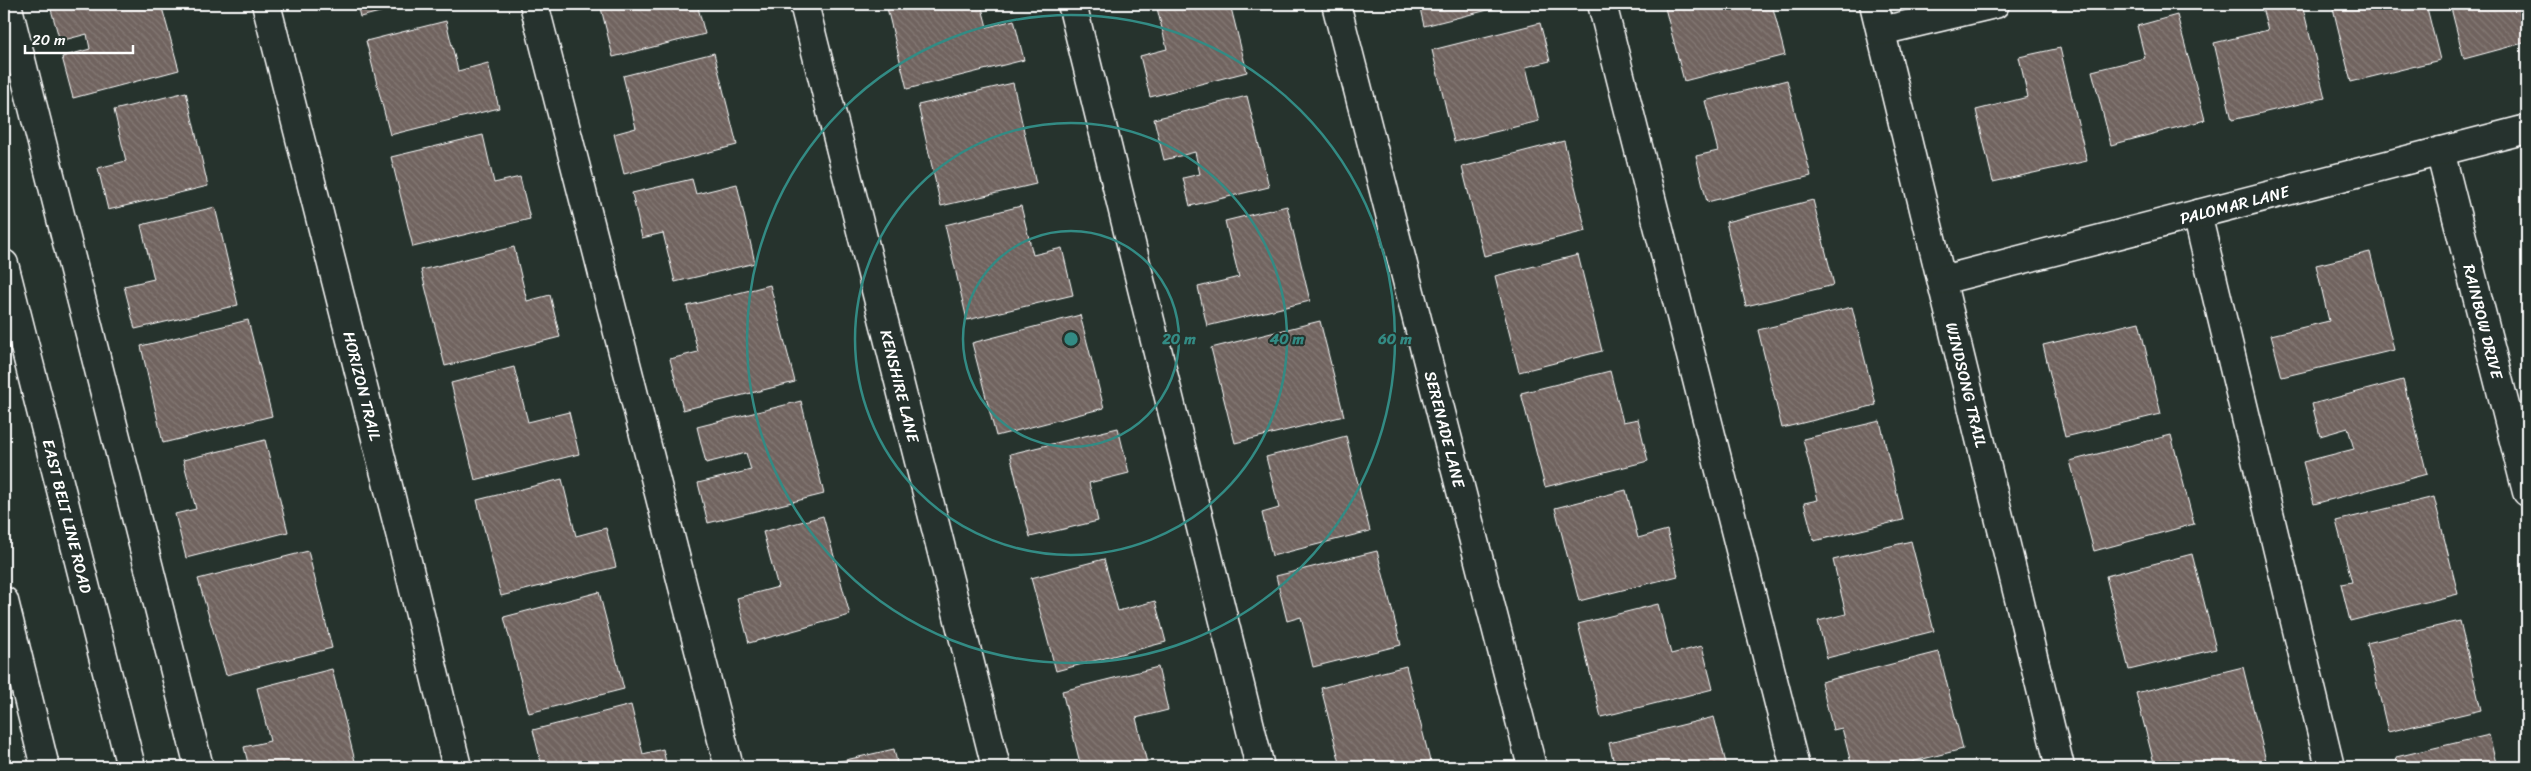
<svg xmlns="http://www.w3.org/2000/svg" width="2531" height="771" viewBox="0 0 2531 771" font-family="Sriracha,sans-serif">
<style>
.building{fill:url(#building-back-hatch);stroke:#fff}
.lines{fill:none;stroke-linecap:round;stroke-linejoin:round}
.minor-casing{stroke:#fff;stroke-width:31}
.major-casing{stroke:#fff;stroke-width:31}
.minor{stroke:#26332d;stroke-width:28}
.major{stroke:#26332d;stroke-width:28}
.ring{fill:none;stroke:#338b84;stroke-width:2.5}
.labels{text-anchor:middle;stroke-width:4;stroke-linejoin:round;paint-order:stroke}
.street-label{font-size:16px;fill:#fff;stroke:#26332d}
.centre{fill:#338b84;stroke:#26332d;stroke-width:2.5}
.ring-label{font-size:15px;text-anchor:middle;font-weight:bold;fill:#338b84;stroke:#26332d;stroke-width:4;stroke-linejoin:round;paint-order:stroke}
</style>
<defs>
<pattern id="building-back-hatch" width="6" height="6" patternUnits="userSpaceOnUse" patternTransform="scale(1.25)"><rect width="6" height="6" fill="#70635e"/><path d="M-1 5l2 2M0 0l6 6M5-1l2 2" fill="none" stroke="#857a76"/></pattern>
</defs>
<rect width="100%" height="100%" fill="#26332d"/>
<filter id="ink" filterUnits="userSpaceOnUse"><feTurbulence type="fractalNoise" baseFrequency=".02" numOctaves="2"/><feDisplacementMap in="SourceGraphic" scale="10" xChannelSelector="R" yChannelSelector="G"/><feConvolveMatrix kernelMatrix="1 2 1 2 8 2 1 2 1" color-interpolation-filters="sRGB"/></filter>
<g filter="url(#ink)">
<path class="building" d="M59,4H161L179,70L73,98L62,57L90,49L87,34L60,41L50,6Z
M357,4H412L360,17Z
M600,4H697L705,34L613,57Z
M886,4H981L987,27L1014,20L1024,60L907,89Z
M1156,4H1230L1247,72L1150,97L1140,56L1167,49Z
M1419,4H1512L1424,26Z
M1664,4H1772L1785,55L1684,81Z
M2261,4H2302L2325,98L2232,120L2214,43L2268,30Z
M2332,4H2426L2440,60L2351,82Z
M2450,4H2527V42L2464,59Z
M2177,15L2205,120L2111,145L2092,71L2145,58L2137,26Z
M446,21L458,71L488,63L499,108L390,135L366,41Z
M1540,23L1550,61L1526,67L1539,121L1454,142L1432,50Z
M2060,48L2087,161L1993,182L1976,110L2028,97L2019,57Z
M714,53L737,145L624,174L614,134L636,128L623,76Z
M1787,80L1811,176L1707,202L1696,156L1718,151L1705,101Z
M1013,83L1036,184L941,206L918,105Z
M186,92L208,186L108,210L98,168L126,161L114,110Z
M1247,96L1269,187L1190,206L1183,178L1200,174L1195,152L1164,160L1154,119Z
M483,135L494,183L520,177L530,219L413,247L391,157Z
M1564,141L1586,231L1484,256L1462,167Z
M692,179L696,194L737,184L755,263L675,282L663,233L642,238L632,193Z
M1813,200L1834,285L1746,306L1726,222Z
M1021,206L1033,255L1062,248L1073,295L967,320L945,225Z
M1287,206L1310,301L1207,326L1198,287L1239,277L1225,221Z
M215,207L238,305L135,329L124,286L154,279L141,225Z
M514,247L527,301L550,295L560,337L445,366L421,270Z
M2370,252L2394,350L2282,377L2271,335L2329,321L2316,265Z
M1578,255L1602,351L1519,372L1495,276Z
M770,285L795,382L683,410L670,359L698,352L687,306Z
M1852,307L1876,405L1782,428L1758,330Z
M1080,315L1104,408L996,436L972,343Z
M248,320L272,416L163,443L141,346Z
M1320,321L1344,416L1235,443L1211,348Z
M2139,322L2161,414L2065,437L2043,345Z
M514,367L528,422L569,412L579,454L475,480L451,383Z
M1610,371L1623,422L1638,419L1648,461L1545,487L1521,393Z
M2403,380L2427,474L2314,504L2303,462L2354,449L2348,428L2320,436L2312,404Z
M801,401L824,494L708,523L698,483L751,470L746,453L706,463L697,427Z
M1880,421L1903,520L1814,541L1804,503L1818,500L1803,439Z
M1118,428L1129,473L1089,483L1098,521L1030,537L1010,454Z
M2171,435L2194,524L2094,551L2070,461Z
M1346,436L1370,531L1272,556L1262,513L1279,508L1266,457Z
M265,440L288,532L186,558L175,514L196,509L183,460Z
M562,479L576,536L606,528L616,567L501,596L477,500Z
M1626,490L1638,538L1667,530L1678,576L1579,601L1555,508Z
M2434,497L2458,594L2350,621L2341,584L2352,582L2336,521Z
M823,516L850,615L749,643L737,598L778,587L763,532Z
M1911,541L1934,631L1827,658L1818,621L1846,614L1833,560Z
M308,551L332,648L226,675L198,579Z
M1377,551L1401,645L1313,667L1301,617L1287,621L1276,576Z
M2192,554L2216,649L2129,670L2106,576Z
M1104,559L1118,611L1155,601L1166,642L1056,671L1031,578Z
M599,592L624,689L529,713L504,617Z
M1658,604L1671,654L1702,646L1713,689L1601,717L1578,624Z
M2460,621L2481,710L2388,732L2367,643Z
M1939,652L1963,749L1891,767H1852L1842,728L1833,730L1821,682Z
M1406,666L1430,761L1405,767H1341L1321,688Z
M1158,667L1168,710L1136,718L1148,767H1081L1062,691Z
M2243,667L2267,765L2258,767H2155L2136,693Z
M332,669L355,761L330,767H249L244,747L270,741L257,688Z
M631,705L643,754L663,749L667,767H542L533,730Z
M1714,717L1727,767H1615L1609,743Z
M2489,735L2497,767H2398L2396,757Z
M894,749L898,767H815Z"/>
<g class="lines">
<g class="minor-casing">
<g id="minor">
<path d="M7,4L199,767"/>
<path id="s1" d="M266,4L405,553L457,767"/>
<path d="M534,4L729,767"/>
<path id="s2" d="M804,4L996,767"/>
<path d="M1072,4L1260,767"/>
<path id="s3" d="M1336,4L1532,767"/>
<path d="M1602,4L1795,767"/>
<path id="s4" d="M1874,4L2060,767"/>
<path d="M1881,31L1995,4"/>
<path id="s5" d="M2440,151L2527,492"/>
<path d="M2197,214L2330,767"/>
<path id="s6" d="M1942,280L2527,129"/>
</g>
</g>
<g class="major-casing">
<g id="major">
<path id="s7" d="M4,264L131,767"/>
<path d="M4,601L45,767"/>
</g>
</g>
<use href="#minor" class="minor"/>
<use href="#major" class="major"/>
</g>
</g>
<g class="ring">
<circle cx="1071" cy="339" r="108"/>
<circle cx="1071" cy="339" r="216"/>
<circle cx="1071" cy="339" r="324"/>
</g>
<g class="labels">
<g class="street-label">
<text dy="6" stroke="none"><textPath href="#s6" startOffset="302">PALOMAR LANE</textPath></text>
<text dy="6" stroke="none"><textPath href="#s5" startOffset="176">RAINBOW DRIVE</textPath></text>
<text dy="6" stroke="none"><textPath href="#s1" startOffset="394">HORIZON TRAIL</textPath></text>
<text dy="6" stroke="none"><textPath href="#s4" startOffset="392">WINDSONG TRAIL</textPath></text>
<text dy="6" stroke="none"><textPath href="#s2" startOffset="394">KENSHIRE LANE</textPath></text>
<text dy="6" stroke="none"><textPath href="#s3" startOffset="439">SERENADE LANE</textPath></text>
<text dy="6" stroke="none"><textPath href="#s7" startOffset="260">EAST BELT LINE ROAD</textPath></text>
</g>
</g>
<circle cx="1071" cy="339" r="8" class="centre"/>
<g class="ring-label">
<text x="1179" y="344">20 m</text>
<text x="1287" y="344">40 m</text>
<text x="1395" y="344">60 m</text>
</g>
<rect width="2531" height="771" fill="none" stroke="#26332d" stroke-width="20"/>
<rect x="10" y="10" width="2511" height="751" fill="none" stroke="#fff" stroke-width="2" filter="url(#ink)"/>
<path d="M25 45v8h108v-8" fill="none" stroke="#ffffff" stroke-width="2.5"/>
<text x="32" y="45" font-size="15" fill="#ffffff" stroke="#26332d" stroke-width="4" paint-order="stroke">20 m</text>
</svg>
